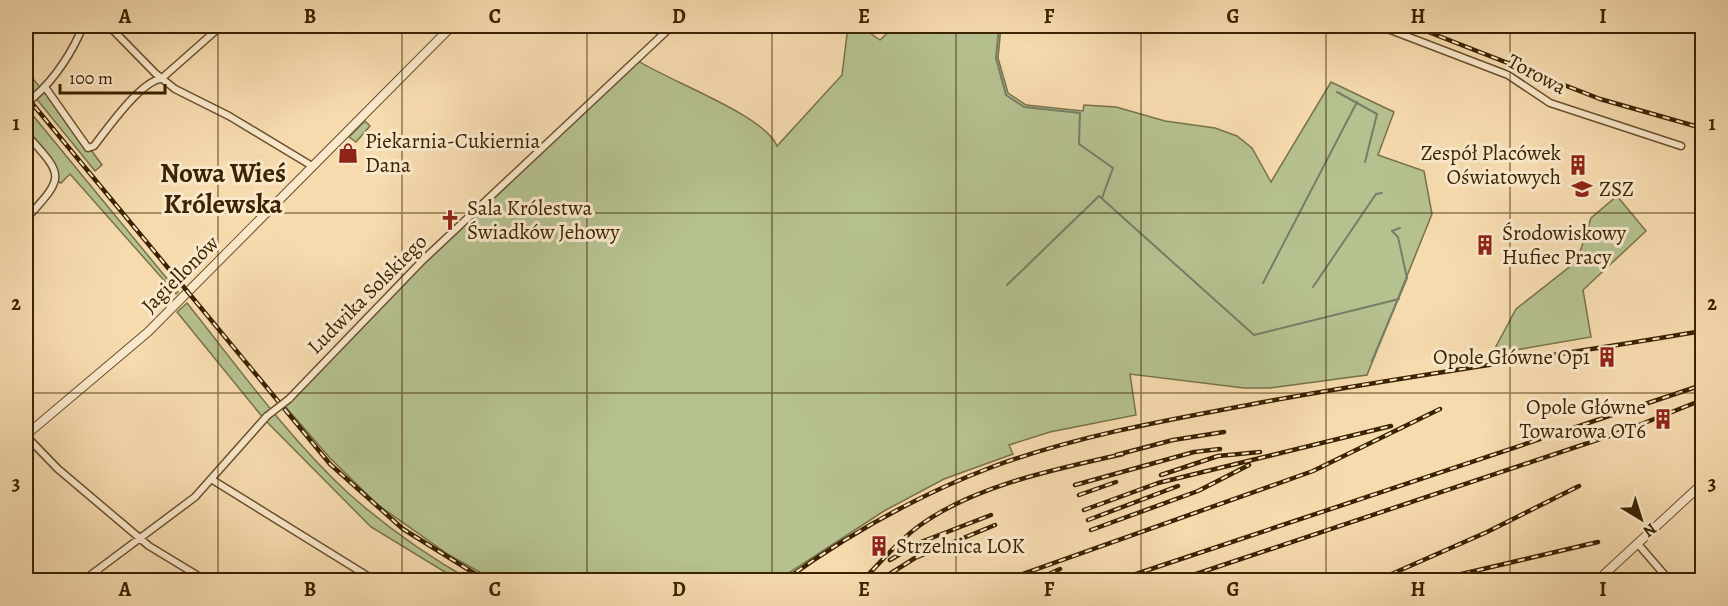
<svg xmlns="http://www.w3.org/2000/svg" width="1728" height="606" viewBox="0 0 1728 606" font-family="Alegreya,serif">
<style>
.green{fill:#b6c190;stroke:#787248;stroke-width:1.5}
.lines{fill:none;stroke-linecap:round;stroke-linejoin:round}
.stream{stroke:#767e66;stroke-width:2}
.minor-casing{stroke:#6a512c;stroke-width:9}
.tertiary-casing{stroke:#6a512c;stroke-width:10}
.minor{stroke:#f9e8cb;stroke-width:6}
.tertiary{stroke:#f9e8cb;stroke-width:8}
.rail-casing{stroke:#3b2301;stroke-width:4.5}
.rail{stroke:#f9e8cb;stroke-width:2;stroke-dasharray:7;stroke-linecap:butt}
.minor-bridge-casing{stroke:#6a512c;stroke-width:9;stroke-linecap:butt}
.minor-bridge{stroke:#f9e8cb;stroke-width:6}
.grid{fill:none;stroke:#3b2301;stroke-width:1.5;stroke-opacity:0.55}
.labels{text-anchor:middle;stroke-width:6;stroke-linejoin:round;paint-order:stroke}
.street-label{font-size:21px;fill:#3b2301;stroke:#f9e8cb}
.poi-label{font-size:21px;fill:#3b2301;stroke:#f9e8cb;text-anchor:start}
.district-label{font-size:27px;font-weight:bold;fill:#3b2301;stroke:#f9e8cb}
.neatline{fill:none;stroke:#3b2301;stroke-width:2}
.grid-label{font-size:20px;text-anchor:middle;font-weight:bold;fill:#3b2301}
</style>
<rect width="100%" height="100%" fill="#f6dbaf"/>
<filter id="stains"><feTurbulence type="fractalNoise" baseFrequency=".00333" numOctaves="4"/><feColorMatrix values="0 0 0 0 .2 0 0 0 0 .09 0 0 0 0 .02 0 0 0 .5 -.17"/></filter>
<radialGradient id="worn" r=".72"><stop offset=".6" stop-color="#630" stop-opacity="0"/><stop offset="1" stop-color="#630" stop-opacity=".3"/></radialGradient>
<path class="green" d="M848,26H860L880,40L895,26H1001L998,58L1008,93L1026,105L1083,111L1084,105L1116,107L1165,121L1215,128L1237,136L1252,148L1271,182L1331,82L1394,112L1378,155L1424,171L1432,214L1367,375L1270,388H1244L1130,374L1136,415L1050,432L1009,445L1013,454L944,479L884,511L778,580H494L449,555L378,505L330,458L284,405L295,397L299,389L423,260L635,59C666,80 765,115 777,146L842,75Z
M26,70L42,90L45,87L102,165L95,171L26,86Z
M26,107L178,292L176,294L70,174L61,183L56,181L57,174L26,134Z
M365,121L370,126L356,142L349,137Z
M1617,196L1646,231L1583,290L1591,337L1492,354L1516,309L1577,261L1591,218Z
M187,303C238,367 287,436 347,492C385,526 426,555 470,580H458L371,527L264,419L177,312Z"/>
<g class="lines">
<path class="stream" d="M999,26L996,58L1006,95L1024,107L1080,113L1079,144L1113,168L1102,198
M1337,92L1377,114L1365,162
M1263,283L1357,102
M1007,285L1099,196L1254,335L1399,299
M1313,287L1376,194L1382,193
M1372,361L1407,278L1398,237L1392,231L1400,228"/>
<g class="minor-casing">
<path id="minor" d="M109,26L155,73L175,89L229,116L312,166
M1380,26L1508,75L1550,103L1681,146
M45,87L88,148L94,146C107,129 141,81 161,79L221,26
M34,97C55,79 73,51 83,26
M26,134C65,177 65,176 26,219
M289,399L423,260L672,26
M26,436L58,469L149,546L205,580
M211,479L374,580
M1638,544L1669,580
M96,572L109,580
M84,580L195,497L267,416"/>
</g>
<g class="tertiary-casing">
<path id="tertiary" d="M26,435L148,332L452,26
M1598,580L1702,484"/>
</g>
<use href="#minor" class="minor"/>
<use href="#tertiary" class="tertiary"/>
<g class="rail-casing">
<path id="rail" d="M1413,26L1600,99L1702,128
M26,96L330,464L403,529L485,580
M1116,455L1173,440L1224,432
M1161,475L1218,456L1260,452
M1075,485L1194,452L1220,449
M1079,495L1116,482
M1084,510L1158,483L1391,426
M1088,520L1178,486
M1091,530L1198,491L1249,465
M890,560L921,542L991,515
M785,580C849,534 918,495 992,467C1079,435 1173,419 1264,402C1410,375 1557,356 1702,331
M863,580C881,562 898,541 919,526C975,485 1057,469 1123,454
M880,580L915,558L995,525
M1006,580L1313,471L1440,409
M1036,580L1060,569
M1118,580L1702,385
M1178,580L1624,431L1702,400
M1378,580L1487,532L1579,486
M1436,580L1598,542"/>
</g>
<use href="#rail" class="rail"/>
<g class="minor-bridge-casing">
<path id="minor-bridge" d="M26,104L34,97
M267,416L289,399"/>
</g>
<use href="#minor-bridge" class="minor-bridge"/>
</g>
<path class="grid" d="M218,26V580M402,26V580M587,26V580M772,26V580M956,26V580M1141,26V580M1326,26V580M1510,26V580M26,213H1702M26,393H1702"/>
<defs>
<g id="shop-bare" transform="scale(1.62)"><path d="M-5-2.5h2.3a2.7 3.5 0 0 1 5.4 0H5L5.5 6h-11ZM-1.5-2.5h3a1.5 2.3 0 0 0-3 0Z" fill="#8f2418" stroke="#f9e8cb" stroke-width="2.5" paint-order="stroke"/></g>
<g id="building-bare" transform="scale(1.62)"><path d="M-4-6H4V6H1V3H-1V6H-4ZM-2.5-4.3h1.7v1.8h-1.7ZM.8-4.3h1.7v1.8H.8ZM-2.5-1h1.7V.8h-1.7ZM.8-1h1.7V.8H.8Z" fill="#8f2418" stroke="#f9e8cb" stroke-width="2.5" paint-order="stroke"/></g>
<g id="university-bare" transform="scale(1.62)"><path d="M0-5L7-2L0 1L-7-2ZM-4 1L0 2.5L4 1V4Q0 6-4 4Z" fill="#8f2418" stroke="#f9e8cb" stroke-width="2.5" paint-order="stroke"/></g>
<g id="church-bare" transform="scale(1.62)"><path d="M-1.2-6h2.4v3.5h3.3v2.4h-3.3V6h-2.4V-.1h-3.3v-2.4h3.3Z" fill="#8f2418" stroke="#f9e8cb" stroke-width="2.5" paint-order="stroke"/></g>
</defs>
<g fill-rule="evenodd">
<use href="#shop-bare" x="348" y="153"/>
<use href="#building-bare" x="1578" y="165"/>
<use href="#university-bare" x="1582" y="189"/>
<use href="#church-bare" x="450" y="220"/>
<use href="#building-bare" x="1485" y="245"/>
<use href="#building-bare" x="1607" y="357"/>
<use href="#building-bare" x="1663" y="419"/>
<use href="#building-bare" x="879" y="546"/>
</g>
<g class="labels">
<g class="street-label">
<text transform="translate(1537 74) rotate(28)" y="7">Torowa</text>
<text transform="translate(180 274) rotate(-45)" y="7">Jagiellonów</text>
<text transform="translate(367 294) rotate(-45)" y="7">Ludwika Solskiego</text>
</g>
<g class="poi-label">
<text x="365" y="148">Piekarnia-Cukiernia<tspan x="365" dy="24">Dana</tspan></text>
<text x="1561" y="160" text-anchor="end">Zespół Placówek<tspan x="1561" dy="24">Oświatowych</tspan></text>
<text x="1599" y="196">ZSZ</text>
<text x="467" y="215">Sala Królestwa<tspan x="467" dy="24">Świadków Jehowy</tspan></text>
<text x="1502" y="240">Środowiskowy<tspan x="1502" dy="24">Hufiec Pracy</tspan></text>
<text x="1590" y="364" text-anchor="end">Opole Główne Op1</text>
<text x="1646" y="414" text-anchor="end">Opole Główne<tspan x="1646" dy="24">Towarowa OT6</tspan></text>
<text x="896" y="553">Strzelnica LOK</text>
</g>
<g class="district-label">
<text x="223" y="182">Nowa Wieś<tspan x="223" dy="31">Królewska</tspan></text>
</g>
</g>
<rect width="1728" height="606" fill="none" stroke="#f6dbaf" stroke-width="66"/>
<g transform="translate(1641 519) rotate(142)" stroke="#f9e8cb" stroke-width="4.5" paint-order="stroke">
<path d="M0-4.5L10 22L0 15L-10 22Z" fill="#3b2301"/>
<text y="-9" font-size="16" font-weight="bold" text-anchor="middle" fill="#3b2301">N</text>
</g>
<path d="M60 84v9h105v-9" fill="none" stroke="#3b2301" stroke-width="3"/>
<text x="69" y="84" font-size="18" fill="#3b2301" stroke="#f9e8cb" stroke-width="4.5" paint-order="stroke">100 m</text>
<rect x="33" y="33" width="1662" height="540" class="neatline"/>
<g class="grid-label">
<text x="125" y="23">A</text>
<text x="310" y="23">B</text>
<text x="495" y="23">C</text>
<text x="679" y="23">D</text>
<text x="864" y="23">E</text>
<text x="1049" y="23">F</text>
<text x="1233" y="23">G</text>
<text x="1418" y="23">H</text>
<text x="1603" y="23">I</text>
<text x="16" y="130">1</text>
<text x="1712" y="130">1</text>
<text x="16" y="310">2</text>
<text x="1712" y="310">2</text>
<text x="16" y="490">3</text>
<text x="1712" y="490">3</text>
<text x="125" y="596">A</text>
<text x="310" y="596">B</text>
<text x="495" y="596">C</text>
<text x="679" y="596">D</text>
<text x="864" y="596">E</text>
<text x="1049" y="596">F</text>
<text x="1233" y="596">G</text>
<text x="1418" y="596">H</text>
<text x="1603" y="596">I</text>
</g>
<rect width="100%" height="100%" filter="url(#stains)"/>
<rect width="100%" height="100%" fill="url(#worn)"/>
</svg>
